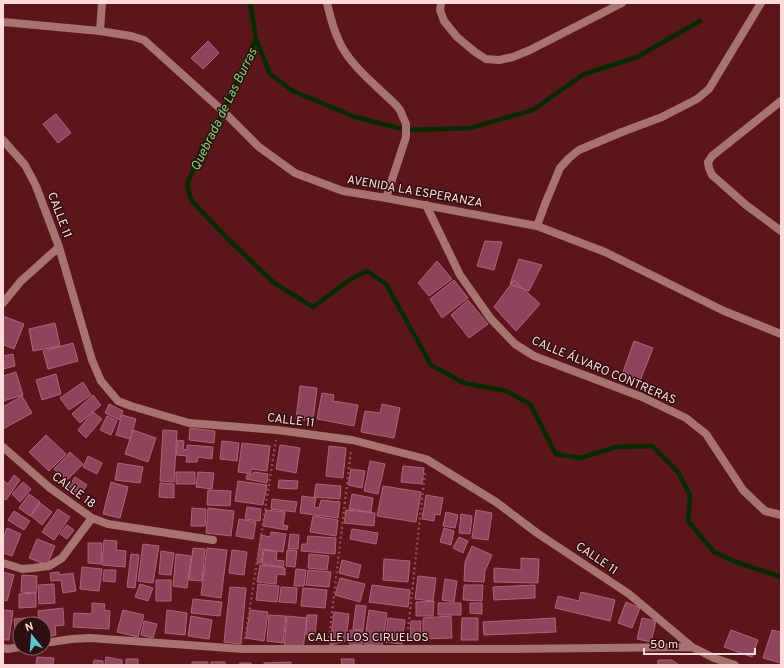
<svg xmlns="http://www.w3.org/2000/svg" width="784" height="668" viewBox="0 0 784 668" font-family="Overpass,sans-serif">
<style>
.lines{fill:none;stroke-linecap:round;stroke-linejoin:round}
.stream{stroke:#012d00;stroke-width:4.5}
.building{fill:#8e455c;stroke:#b0637a}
.path{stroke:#8d5153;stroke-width:2.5;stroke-dasharray:2 3;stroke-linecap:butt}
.minor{stroke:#a77371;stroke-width:8}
.tertiary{stroke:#a77371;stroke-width:8}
.labels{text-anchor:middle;stroke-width:3;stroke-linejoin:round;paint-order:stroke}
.street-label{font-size:12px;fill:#fedad8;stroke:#2e0f10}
.water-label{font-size:13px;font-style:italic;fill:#77db6a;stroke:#2e0f10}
</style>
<rect width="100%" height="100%" fill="#5c151a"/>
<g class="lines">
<path class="stream" d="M250,3L256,39L216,127L201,150L187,185L191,200L228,239L274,283L313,307L351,279L367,271L386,284L431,365L464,383L506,391L530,404L556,454L580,458L616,447L652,446L678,472L690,495L688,521L714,552L736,562L781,577
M256,39L270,74L293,91L355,117L406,130L470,128L533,110L584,74L637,57L700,21"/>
</g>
<path class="building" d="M208,41L219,53L203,69L191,58Z
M56,114L71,133L58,143L43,124Z
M485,241L502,242L494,270L477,266Z
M519,259L542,265L529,291L510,284Z
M437,261L452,279L429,296L418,283Z
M454,280L468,298L442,318L430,299Z
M514,280L540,304L516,331L494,307Z
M468,300L488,324L469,338L451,315Z
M3,316L24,324L14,349L4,345L3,348Z
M55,323L60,346L33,351L29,329Z
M634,341L653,348L640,381L622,375Z
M73,343L78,361L48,369L43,351Z
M13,354L15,366L3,369V356Z
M16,372L23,395L3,401V384H4L3,376Z
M56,374L61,394L42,400L36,380Z
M83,382L91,395L69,410L60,398Z
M300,386L317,388L313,421L296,419Z
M322,393L334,395L333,401L358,405L354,426L317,419Z
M93,395L101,405L80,423L72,414Z
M22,396L32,413L3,429V407Z
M109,404L123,411L119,420L105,413Z
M382,404L400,408L394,438L361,432L365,411L380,413Z
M93,412L102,419L86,438L78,430Z
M122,415L136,419L130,439L116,435Z
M107,416L117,421L111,435L100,430Z
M190,428L215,431L214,443L189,440Z
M133,430L156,438L148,462L125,454Z
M163,430L177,431L174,482L160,481Z
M46,435L66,454L49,471L29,452Z
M178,440L184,441L183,449L187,450V445L213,447L212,459L198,457L197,462H186L187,456L176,455Z
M222,441L239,443L237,461L220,459Z
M242,443L270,446L267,471L251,469V474L238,472Z
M280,445L300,448L296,473L276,469Z
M329,446L346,448L343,478L326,476Z
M70,452L83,464L67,480L54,469Z
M88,456L102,463L97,474L83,467Z
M370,461L385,464L378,494L364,491Z
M118,463L143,467L140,483L115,480Z
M403,466L424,468L422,484L401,482Z
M351,469L365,471L362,488L348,485Z
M176,472H195V484H176Z
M198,472L214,473L212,489L196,487Z
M254,472L268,474L267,483L246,479L247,475H252Z
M14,475L20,480L6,500L3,498V480L8,484Z
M75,477L87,485L78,498L66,490Z
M279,480L298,481L297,489L278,488Z
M238,481L267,485L263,505L235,501Z
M23,482L31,489L20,502L12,494Z
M111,482L128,487L120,518L103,514Z
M160,483L174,484V498L159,497Z
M316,484L341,486L340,499L314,497Z
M383,486L421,492L416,522L377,516Z
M208,490L231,491L230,506L207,505Z
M29,494L40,502L30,516L19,508Z
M352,494L373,498L371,512L349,509Z
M426,495L443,498L440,515L435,514L434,521L422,519Z
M302,496L316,498L314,507L319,508L321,500L340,502L338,518L300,513Z
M272,499L297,502L295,512L271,509Z
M40,503L52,512L42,525L31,516Z
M247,507L261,509L260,521L245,519Z
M192,508L206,509L205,526H191Z
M208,508L234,511L231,536L206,533Z
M58,509L70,517L54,540L42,532Z
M266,510L285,512L283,525L288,526L287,530L263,526Z
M346,510L375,513L374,526L344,523Z
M476,510L492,513L488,540L472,538Z
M14,511L30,521L24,530L8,520Z
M446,512L458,515L455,528L443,526Z
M461,514L472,516L470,534L459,533Z
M313,516L338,520L336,536L310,532Z
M239,519L256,522L253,539L236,536Z
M67,525L74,530L67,539L60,534Z
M7,528L21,534L12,556L3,553V538Z
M444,528L454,531L451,545L440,542Z
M352,529L378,533L376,544L350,539Z
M271,532L286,534L283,552L263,549L261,563H257L261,535L270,537Z
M290,534L299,535L298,549H288Z
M308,536L336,538L335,554L301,551L302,544H307Z
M459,537L468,541L463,553L453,548Z
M37,539L55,546L47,565L29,558Z
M104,540L117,541L116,550L126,551L125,567L102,565Z
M88,543H102L101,564L88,563Z
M143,544L159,546L153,583L138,581Z
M472,546L492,555L485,571L484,582L464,581L465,562Z
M193,548L205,549L202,581L189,580Z
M207,548L227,550L221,598L201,595Z
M232,550L247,552L244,575L229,573Z
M264,550L277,552L276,560L284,561L283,567L262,564Z
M287,550L297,551L295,567L286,566Z
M161,551L174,553L171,575L159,574Z
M131,554L139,555L135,588L127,587Z
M176,554L191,556L187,588L173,586Z
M309,554L329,556L327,570L308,568Z
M521,558L539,559L538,583L494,582V568L521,570Z
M384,559L410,561L408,582L383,580Z
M342,560L361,565L358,578L339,573Z
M260,565L285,568V575L277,574L276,584L257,582Z
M82,567L102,569L99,591L80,589Z
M296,569L306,570L304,586H294Z
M104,570H116L115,582L103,581Z
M308,570L331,572L329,587L306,585Z
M3,572L14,575L7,601L3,600Z
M59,572V575L73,573L76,591L63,593L61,580L51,581L50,573Z
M22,575L37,576L36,593L21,592Z
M418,576L436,578L433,601L415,599Z
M340,578L365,584L360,602L335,595Z
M445,579L457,581L454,602L442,600Z
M156,580H171V601H156Z
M54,584L55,603L39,604L38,585Z
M140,584L153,588L148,601L135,597Z
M258,584L279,586L277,602L256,600Z
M372,585L410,590L408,607L369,602Z
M464,585H483L482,601L463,600Z
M535,585V598L494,600L493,587Z
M230,587L246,588L241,644L224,642Z
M281,587L297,588L296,603L279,602Z
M303,588L327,590L325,608L301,606Z
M581,592L615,600L610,621L555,608L558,596L579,601Z
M36,593V607L19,608V594Z
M193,599L222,602L220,616L191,613Z
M434,601L433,616H416V602Z
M626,602L640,608L632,628L618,623Z
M92,603L105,604L104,610L110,611L109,629L73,627L74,613L92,614Z
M438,603H461V615H438Z
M470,603H482V614L470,613Z
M356,605L366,606L363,630L353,629Z
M63,608L64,625L55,626L56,635L44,637V624H39L38,611Z
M3,610L13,611L9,640H3Z
M123,610L144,615L138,637L117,632Z
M167,610L187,613L185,635L165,633Z
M250,610L268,612L264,641L246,638Z
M369,610L387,613L382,646L364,644Z
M334,612L349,614L346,641L330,645Z
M269,615L286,616L283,643L267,641Z
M307,615H317L315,636L306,635Z
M191,616L212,620L209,639L188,636Z
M287,616L307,618L303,649L284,647Z
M451,616L452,638L423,639V618Z
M36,617L37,624H20V639H16L14,619Z
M388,618L405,620L402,644L385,642Z
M462,618H478V640H461Z
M555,618L556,632L484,635L483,622Z
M642,618L656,621L651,642L637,639Z
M144,621L157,624L153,638L141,635Z
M411,621H421L420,638H410Z
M350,630L363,631L362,645L349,644Z
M731,630L758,640L752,657L724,647Z
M772,630L781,632V663L763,658Z
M37,657L54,658L53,665H36Z
M106,657L122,660V665H105Z
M126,659H138V665H126Z
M341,659H354V665H342Z
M94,660L103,661V665H93Z
M658,660H672L679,665H658Z
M192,662H208V665H192Z
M211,662H225V665H211Z
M291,662V665H264V663Z
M240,663H251V665H239Z"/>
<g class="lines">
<path class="path" d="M329,638L351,450
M245,639L276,440
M407,639L425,471"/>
<path class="minor" d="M327,3C330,16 333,29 339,41C349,65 378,87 396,105L400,110L406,124V137L386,198
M441,3L440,10L444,21L457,37L475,52L486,59L499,60L513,57L530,50L622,3
M100,31L102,3
M781,101L712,156L708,162L709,168L712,175L746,205L781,231
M3,140L25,165L36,186L59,247L92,360L101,381L118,401L131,406L189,423L277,430L352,440L426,459L496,502L537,533L629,594L692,647L714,658L735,665
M426,205L460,275L491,319L515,344L534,356L642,397L686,418L706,434L743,490L765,511L781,515
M537,226L545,204L560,168L569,158L579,150L622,132L662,117L697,99L709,89L761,3
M3,303L21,281L59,247
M3,447L50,488L92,518L108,524L213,540
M3,563L22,569L33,568L49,566L62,558L92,518
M44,643L72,639L90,638L243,649H509L692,647
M3,648L8,649L20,647"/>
<path class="tertiary" d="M3,22L100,31L131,36L144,40L225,113L259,147L295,173L343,191L386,198L537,226L605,252L724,311L781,334"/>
</g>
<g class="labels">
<g class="street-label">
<text transform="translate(415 191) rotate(10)" y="4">AVENIDA LA ESPERANZA</text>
<text transform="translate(60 215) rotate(69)" y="4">CALLE 11</text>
<text transform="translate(604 370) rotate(23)" y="4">CALLE ÁLVARO CONTRERAS</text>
<text transform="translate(291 420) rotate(7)" y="4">CALLE 11</text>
<text transform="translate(74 490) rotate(37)" y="4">CALLE 18</text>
<text transform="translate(597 558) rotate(34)" y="4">CALLE 11</text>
<text x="368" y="641">CALLE LOS CIRUELOS</text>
</g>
<g class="water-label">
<text transform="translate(223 109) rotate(-64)" y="5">Quebrada de Las Burras</text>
</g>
</g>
<rect width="784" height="668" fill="none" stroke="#fedad8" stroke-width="8"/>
<g transform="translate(32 636) rotate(343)"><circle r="19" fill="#2e0f10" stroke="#816060"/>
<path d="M0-3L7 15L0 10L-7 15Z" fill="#51ccd4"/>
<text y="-6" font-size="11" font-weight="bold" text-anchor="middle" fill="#fedad8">N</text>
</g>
<path d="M644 648v6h111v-6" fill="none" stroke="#fedad8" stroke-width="2"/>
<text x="650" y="648" font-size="12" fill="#fedad8" stroke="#2e0f10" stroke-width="3" paint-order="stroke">50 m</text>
</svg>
